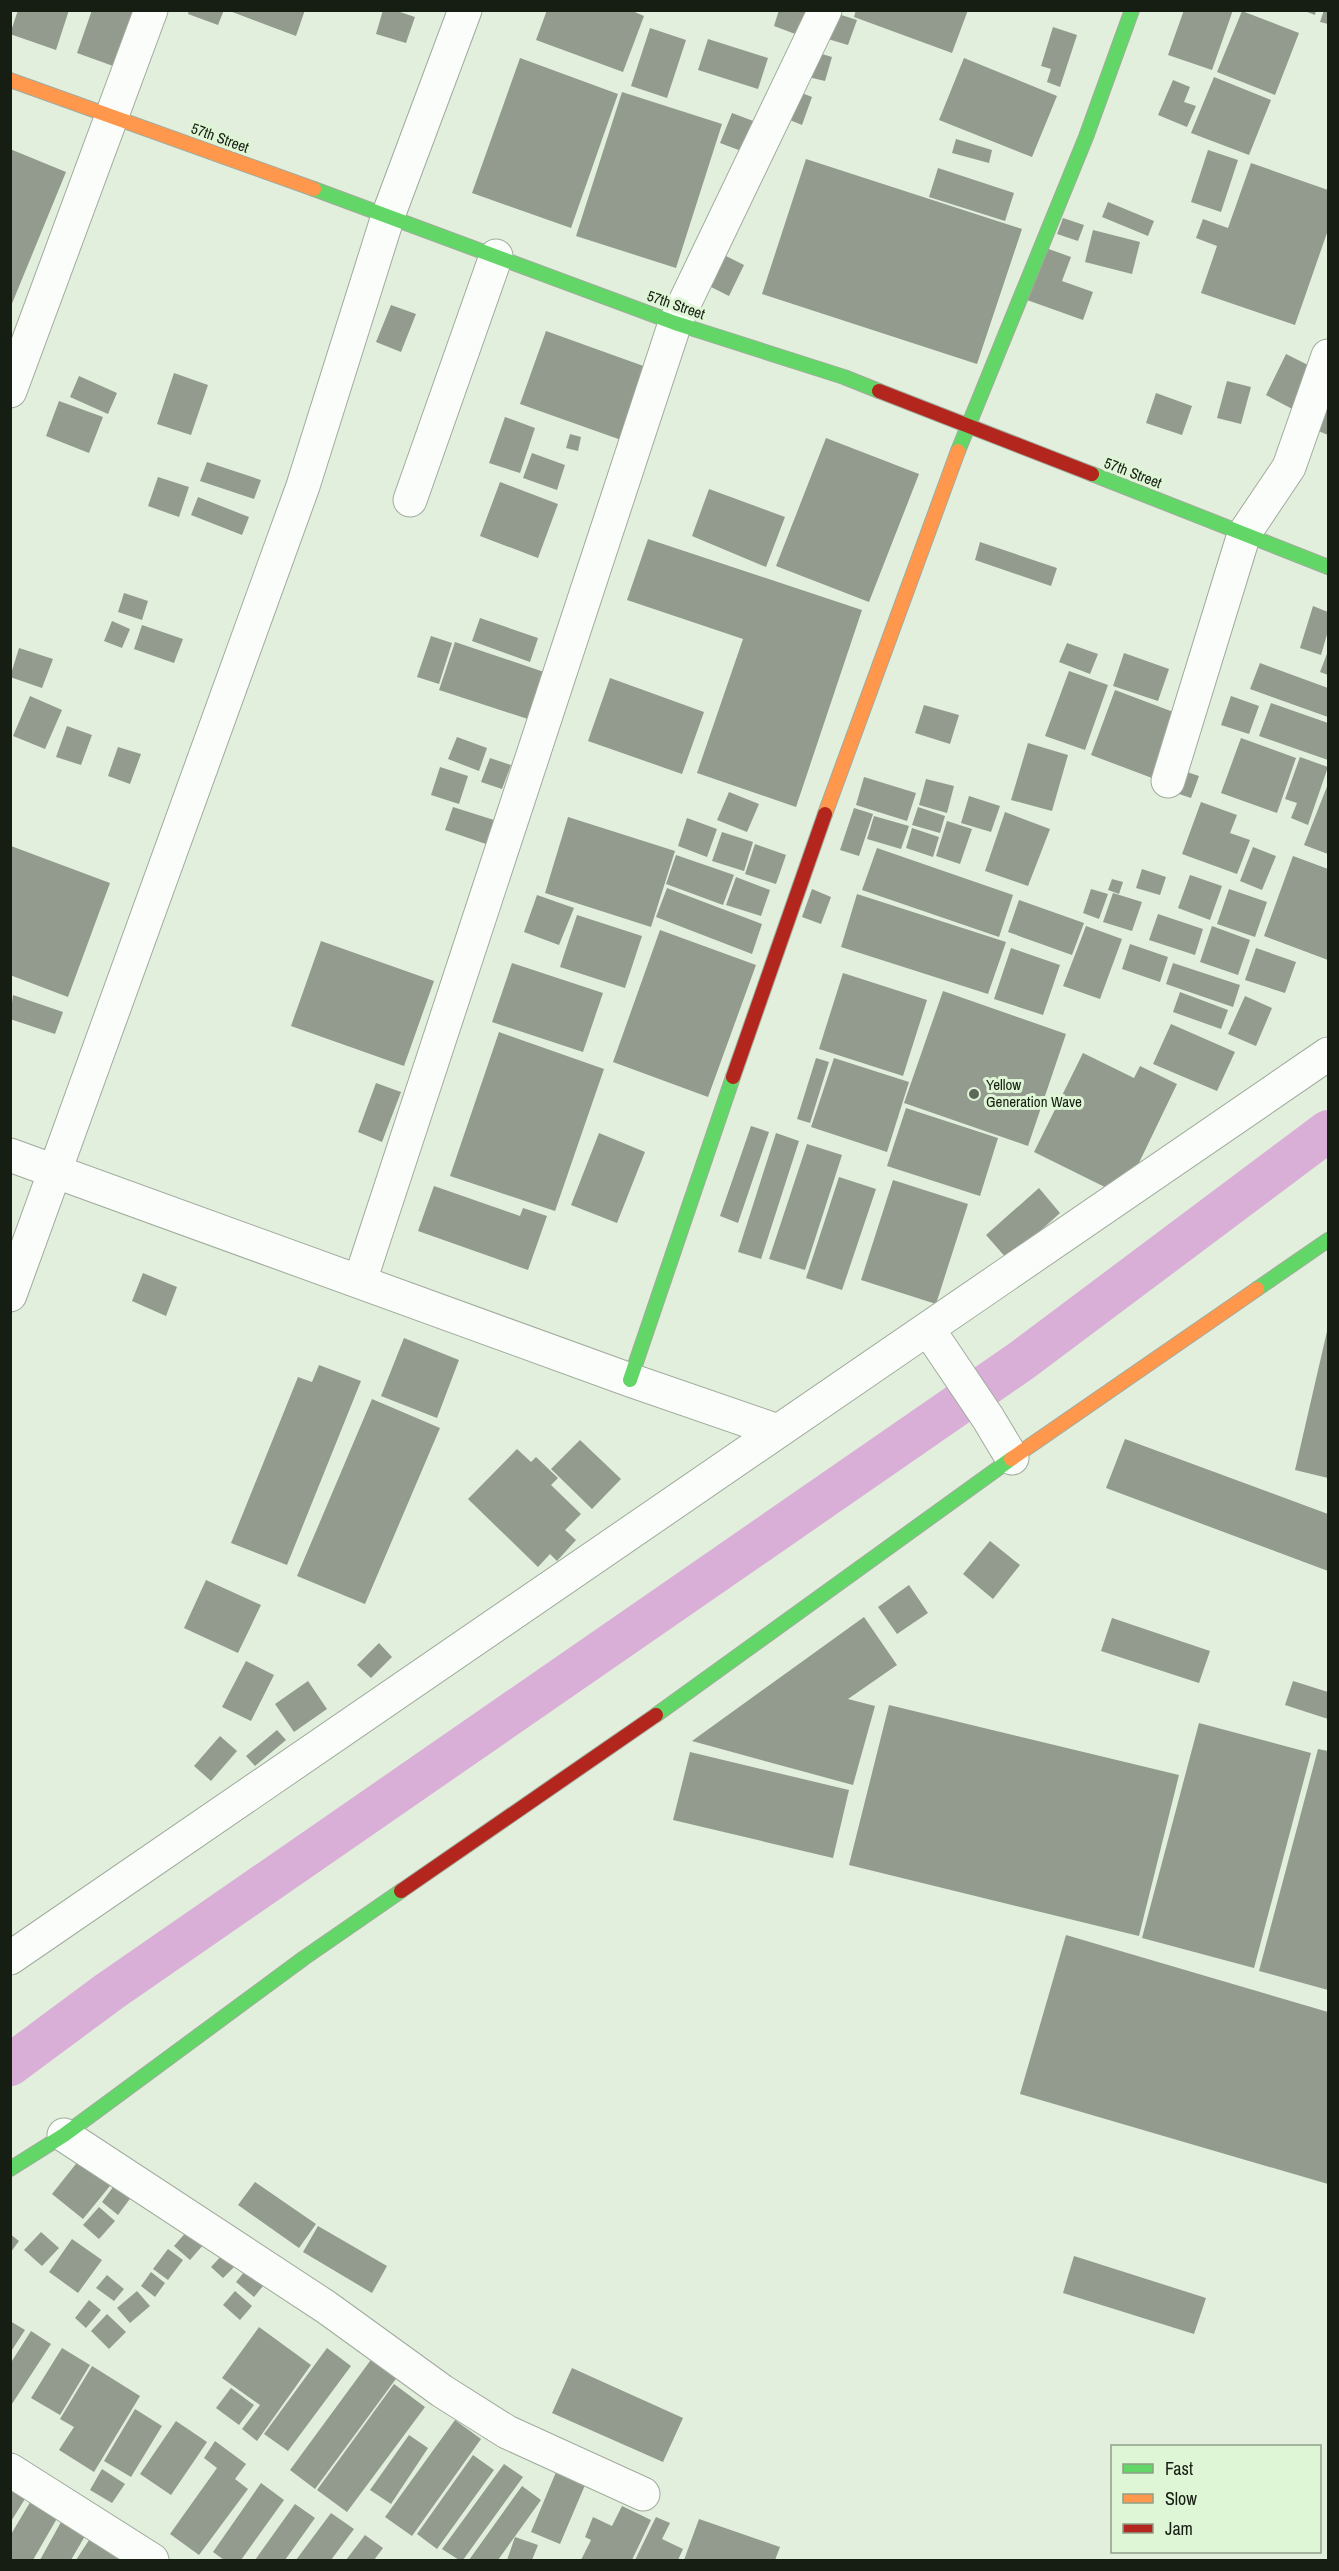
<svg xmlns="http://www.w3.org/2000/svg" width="1339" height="2571" viewBox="0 0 1339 2571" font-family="'Archivo Narrow',sans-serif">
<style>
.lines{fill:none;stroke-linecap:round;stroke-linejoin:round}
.canal{stroke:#d9afd7;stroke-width:42}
.building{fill:#929b8e}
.street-casing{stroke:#a1ab9d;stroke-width:35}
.fast-casing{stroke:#a1ab9d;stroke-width:16}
.slow-casing{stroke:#a1ab9d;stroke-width:16}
.jam-casing{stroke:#a1ab9d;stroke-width:16}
.street{stroke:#fbfdfa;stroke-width:33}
.fast{stroke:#63d668;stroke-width:14}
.slow{stroke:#ff974d;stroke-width:14}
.jam{stroke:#b3261e;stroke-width:14}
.poi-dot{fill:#5d675a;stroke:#dff6d6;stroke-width:2}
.labels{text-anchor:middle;stroke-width:6;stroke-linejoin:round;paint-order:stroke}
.street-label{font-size:15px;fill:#161e13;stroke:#dff6d6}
.poi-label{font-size:15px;fill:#161e13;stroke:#dff6d6;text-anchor:start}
</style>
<rect width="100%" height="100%" fill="#e2efdd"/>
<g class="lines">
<path class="canal" d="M10,2065L110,1991L1021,1361L1328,1131"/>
</g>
<path class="building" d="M18,10H69L56,50L10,34Z
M92,10H148L127,71L77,53Z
M189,10H224L218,25L188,14Z
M227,10H305L296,36Z
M383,10H394L415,17L406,43L376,34Z
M547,10H630L644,16L623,72L536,40Z
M779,10H807L798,35L774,26Z
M856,10H968L952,53L854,17Z
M1184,10H1233L1212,70L1168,55Z
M1302,10H1316L1315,15Z
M1324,10H1328V24L1320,22Z
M1242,11L1299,33L1275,95L1217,72Z
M835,13L857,20L848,45L828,39Z
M1053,27L1077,35L1060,87L1047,82L1051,69L1041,66Z
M650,28L686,40L667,98L631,86Z
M708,39L768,58L758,89L698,70Z
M812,51L832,57L825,81L804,76Z
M520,58L618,94L571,228L472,193Z
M964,58L1057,96L1032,157L939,120Z
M1214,77L1271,100L1249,155L1191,133Z
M1173,80L1190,87L1184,102L1196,106L1187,127L1158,115Z
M789,88L812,97L802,125L780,116Z
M622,92L722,124L676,268L576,236Z
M732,113L756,122L744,152L720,143Z
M956,139L992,150L989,163L952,153Z
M10,149L66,172L11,306H10Z
M1208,150L1238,160L1221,212L1191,202Z
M806,159L1022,229L977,364L762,294Z
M1251,163L1328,190V230L1295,325L1201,293L1217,246L1196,238L1203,219L1228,228Z
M938,168L1014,193L1005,221L929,197Z
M1108,202L1154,221L1148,236L1102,217Z
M1063,218L1084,225L1078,241L1057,234Z
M1093,230L1140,242L1132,274L1085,262Z
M1046,248L1071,257L1062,281L1093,292L1083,320L1027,300Z
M720,253L744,265L729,296L705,284Z
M391,305L416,314L401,352L376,342Z
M546,331L649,368L624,441L520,404Z
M1286,354L1318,370L1298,412L1266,395Z
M174,373L208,385L191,435L157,424Z
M79,376L117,393L108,414L70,397Z
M1227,381L1251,387L1241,424L1217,418Z
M1156,393L1192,406L1182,435L1146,423Z
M59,401L103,417L89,453L46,436Z
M1328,403V435L1316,430Z
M505,417L535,428L520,473L489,463Z
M570,434L581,437L578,451L566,448Z
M826,438L919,474L869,602L776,566Z
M532,453L565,465L557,490L523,478Z
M207,462L261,480L254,499L200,481Z
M158,477L189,487L179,517L148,506Z
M500,482L558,504L538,558L480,536Z
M709,489L785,517L766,567L692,536Z
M198,497L249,517L242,535L191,515Z
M648,539L862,610L796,807L697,773L743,639L627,600Z
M980,542L1057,568L1051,586L975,560Z
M124,593L148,601L142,620L118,612Z
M1313,606L1328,612V631L1321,655L1300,648Z
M480,618L538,638L530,662L472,641Z
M112,621L130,629L122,648L104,641Z
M142,625L183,639L174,663L134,649Z
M431,636L452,643L439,684L417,677Z
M455,642L547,673L531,720L439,690Z
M1067,643L1098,654L1090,674L1059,662Z
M19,648L53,659L42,688L10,677Z
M1328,651V675L1320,672Z
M1124,653L1169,669L1158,701L1113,686Z
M1260,663L1328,688V717L1250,689Z
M1069,671L1108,685L1085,750L1045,736Z
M610,678L704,712L682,774L588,741Z
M1115,690L1176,713L1152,778L1091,755Z
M30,696L62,710L45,749L13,736Z
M1231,696L1259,706L1249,734L1221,725Z
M1271,703L1328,723V760L1259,736Z
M924,705L959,715L950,744L915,733Z
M67,726L92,735L81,765L56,757Z
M457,737L487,748L479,771L448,759Z
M1241,738L1296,758L1277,813L1221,793Z
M1028,743L1068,755L1052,811L1011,800Z
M118,747L141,754L130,784L108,776Z
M1300,757L1328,767L1308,825L1291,818L1297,803L1285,799Z
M490,758L511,765L502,789L481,782Z
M440,767L468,776L459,804L431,795Z
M1187,772L1199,776L1191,798L1179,794Z
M864,777L916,793L907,821L856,805Z
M926,779L954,786L947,813L919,805Z
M1328,784V854L1304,845Z
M729,792L759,804L747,832L717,820Z
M969,796L1000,806L991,832L961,823Z
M1201,802L1237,815L1230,833L1250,840L1237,874L1182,854Z
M453,807L494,820L486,844L445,830Z
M918,807L945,816L940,833L912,825Z
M854,808L873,814L859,856L840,850Z
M1005,812L1050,829L1028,886L985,871Z
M874,816L909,826L901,849L867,839Z
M568,817L675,851L651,927L545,893Z
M687,818L717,829L707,857L678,846Z
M947,821L972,829L960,864L936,856Z
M912,828L939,837L933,857L906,848Z
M722,832L753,842L744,871L712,861Z
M755,844L786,855L776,884L745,874Z
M11,846L110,883L68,997L10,975Z
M1253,847L1276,856L1262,890L1240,881Z
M877,848L1013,895L999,937L862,890Z
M676,855L734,875L723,905L666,884Z
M1293,856L1328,869V960L1264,936Z
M1142,869L1166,877L1160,895L1136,888Z
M1190,875L1222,886L1210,920L1178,908Z
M736,877L770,890L761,916L726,905Z
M1112,879L1123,882L1119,894L1108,890Z
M667,888L762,924L752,954L656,917Z
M812,889L831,897L821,924L802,917Z
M1091,889L1108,894L1099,919L1083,913Z
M1229,889L1267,902L1255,937L1217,924Z
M1113,893L1142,902L1132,931L1103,922Z
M857,894L1006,942L988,994L841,947Z
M537,895L574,908L559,945L524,932Z
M1019,900L1084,923L1072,955L1008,932Z
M1158,914L1203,929L1195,955L1149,940Z
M577,915L642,936L625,988L560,967Z
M1086,926L1122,939L1100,999L1063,986Z
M1212,926L1250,940L1238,975L1200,962Z
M660,930L756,965L708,1097L613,1062Z
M321,941L434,981L404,1066L291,1026Z
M1130,944L1168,957L1160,982L1122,969Z
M1011,948L1060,965L1043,1015L994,999Z
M1256,948L1296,962L1285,993L1245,980Z
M512,963L603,993L583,1052L492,1022Z
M1173,963L1240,985L1233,1007L1166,984Z
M843,973L927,1000L903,1076L819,1049Z
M943,991L1066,1034L1028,1146L904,1103Z
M1180,992L1228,1010L1221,1029L1173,1012Z
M13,995L63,1012L55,1034L10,1019Z
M1245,996L1272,1008L1256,1046L1228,1034Z
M1171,1024L1235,1052L1217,1091L1153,1064Z
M499,1032L604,1069L555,1211L450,1176Z
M1083,1053L1134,1078L1140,1066L1177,1084L1123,1196L1034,1152Z
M816,1058L829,1062L810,1123L797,1119Z
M834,1058L909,1082L887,1152L811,1127Z
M376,1083L401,1092L382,1142L358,1132Z
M906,1108L998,1138L980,1196L887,1166Z
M751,1126L769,1132L738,1223L720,1216Z
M599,1133L645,1152L617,1223L571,1205Z
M776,1133L799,1141L761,1259L738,1252Z
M807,1144L842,1155L805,1270L769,1259Z
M839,1177L876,1189L842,1290L806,1278Z
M893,1180L968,1204L936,1304L861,1280Z
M434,1186L520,1216L523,1208L547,1216L528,1270L418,1231Z
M1039,1188L1060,1213L1008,1260L986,1235Z
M143,1273L177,1287L166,1316L132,1301Z
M1328,1327V1478L1295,1470Z
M404,1338L459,1360L437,1418L381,1396Z
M319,1365L361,1381L287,1565L231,1543L298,1377L312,1382Z
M372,1399L440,1428L365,1604L297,1576Z
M1125,1439L1328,1514V1571L1106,1488Z
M580,1440L621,1479L592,1509L551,1469Z
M517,1449L531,1462L536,1457L558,1478L551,1485L581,1514L565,1530L576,1540L557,1561L550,1554L538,1567L468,1499Z
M990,1541L1020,1565L993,1599L963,1574Z
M206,1580L261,1605L238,1653L184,1628Z
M909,1585L928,1613L897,1634L878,1607Z
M864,1617L897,1665L848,1699L875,1706L853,1785L692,1741Z
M1112,1618L1210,1651L1199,1683L1101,1651Z
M379,1643L392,1657L371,1678L357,1665Z
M246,1661L274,1675L251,1721L222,1707Z
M308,1681L327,1709L294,1732L275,1704Z
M1293,1681L1328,1692V1719L1285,1705Z
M889,1705L1179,1775L1139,1936L849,1865Z
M1199,1723L1311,1753L1254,1968L1142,1938Z
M277,1730L286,1740L255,1766L246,1756Z
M220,1736L237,1751L211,1781L194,1766Z
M1318,1749L1328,1751V1990L1259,1971Z
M690,1752L849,1790L833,1858L673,1820Z
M1066,1935L1328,2012V2184L1020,2094Z
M83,2155L114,2181L83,2219L52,2194Z
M255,2182L316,2224L299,2248L238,2205Z
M116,2183L132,2196L118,2215L102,2202Z
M99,2207L115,2221L99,2239L83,2225Z
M318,2226L387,2266L372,2293L303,2252Z
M188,2230L204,2244L190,2260L174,2246Z
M41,2232L59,2248L42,2266L24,2250Z
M10,2234L19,2241L10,2253Z
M72,2239L102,2260L78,2293L49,2272Z
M168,2249L183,2260L168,2280L153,2269Z
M223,2254L236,2265L223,2278L211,2267Z
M1074,2256L1206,2298L1194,2334L1063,2293Z
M249,2266L267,2281L254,2297L236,2282Z
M151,2272L165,2283L155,2297L141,2286Z
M107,2275L124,2289L114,2301L96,2288Z
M137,2291L150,2306L130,2323L117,2308Z
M235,2291L252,2306L240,2320L223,2305Z
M89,2300L101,2310L86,2328L75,2318Z
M107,2314L126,2332L109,2349L91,2331Z
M10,2321L25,2330L10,2353Z
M259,2327L311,2365L257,2441L242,2429L260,2405L222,2378Z
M31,2331L51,2344L10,2407V2364Z
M62,2348L90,2365L60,2415L31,2398Z
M327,2348L351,2366L288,2451L264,2434Z
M373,2357L398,2376L315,2489L290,2470Z
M92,2366L140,2396L94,2472L59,2450L74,2427L60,2419Z
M572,2368L683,2418L663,2462L552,2413Z
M394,2384L425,2407L347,2512L317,2490Z
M231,2388L254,2405L239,2425L216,2408Z
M135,2409L162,2426L131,2477L104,2461Z
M455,2420L481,2439L412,2536L385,2517Z
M176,2421L207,2442L171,2495L140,2474Z
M409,2435L428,2448L391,2504L370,2490Z
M215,2441L246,2464L235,2479L248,2489L199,2555L170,2534L217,2468L204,2458Z
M473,2455L494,2470L437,2549L417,2534Z
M504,2464L523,2477L463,2560H459L442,2549Z
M559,2465L588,2478L560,2544L531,2532Z
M102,2469L125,2484L112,2503L90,2490Z
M10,2483L28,2494L10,2523Z
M261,2483L284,2500L241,2560H224L213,2552Z
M522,2486L541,2500L498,2560H469Z
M32,2499L59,2515L33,2560H10V2536Z
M295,2504L315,2518L285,2560H255Z
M622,2506L651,2520L632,2560H581L591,2540L585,2537L593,2517L612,2526Z
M331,2513L354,2529L331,2560H296Z
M656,2517L670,2523L662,2539L683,2549L678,2560H635Z
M699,2519L780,2547L775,2560H684Z
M61,2522L85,2536L71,2560H40Z
M365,2535L383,2548L374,2560H346Z
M91,2537L124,2560H76Z
M515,2537L538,2545L532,2560H507Z"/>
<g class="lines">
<g class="street-casing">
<path id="street" d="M10,391L151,10
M410,500L496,256
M1168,781L1244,534L1289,467L1328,356
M10,1155L630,1380L778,1431
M360,1281L675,323L825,10
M10,1295L303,486L388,216L465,10
M928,1329L988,1418L1012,1458
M10,1958L1328,1054
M64,2135L326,2307L442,2391L507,2432L643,2494
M10,2470L152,2560"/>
</g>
<g class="fast-casing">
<path id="fast" d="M314,189L675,323L844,377L879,391
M958,451L1086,137L1132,10
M1092,474L1328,567
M1257,1289L1328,1240
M630,1380L733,1077
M656,1715L1011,1459
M10,2169L64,2135L304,1958L401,1891"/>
</g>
<g class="slow-casing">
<path id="slow" d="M10,80L314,189
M825,814L958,451
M1011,1459L1257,1289"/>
</g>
<g class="jam-casing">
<path id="jam" d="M879,391L1092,474
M733,1077L825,814
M401,1891L656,1715"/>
</g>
<use href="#street" class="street"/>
<use href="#fast" class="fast"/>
<use href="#slow" class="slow"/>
<use href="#jam" class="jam"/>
</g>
<circle class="poi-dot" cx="974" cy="1094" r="6"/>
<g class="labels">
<g class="street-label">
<text transform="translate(220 138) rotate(20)" y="5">57th Street</text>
<text transform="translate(676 305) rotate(19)" y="5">57th Street</text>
<text transform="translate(1133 473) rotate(21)" y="5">57th Street</text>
</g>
<g class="poi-label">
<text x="986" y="1090">Yellow<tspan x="986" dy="17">Generation Wave</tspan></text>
</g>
</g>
<rect width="1339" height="2571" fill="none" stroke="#161e13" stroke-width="24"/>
<rect x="1111" y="2445" width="210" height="108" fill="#dff6d6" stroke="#8fa088" stroke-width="1.5"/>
<rect x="1123" y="2464" width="30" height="9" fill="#63d668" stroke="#8fa088" stroke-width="1.5"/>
<text x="1165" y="2475" font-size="18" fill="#161e13">Fast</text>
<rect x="1123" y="2494" width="30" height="9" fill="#ff974d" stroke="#8fa088" stroke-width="1.5"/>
<text x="1165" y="2505" font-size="18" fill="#161e13">Slow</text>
<rect x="1123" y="2524" width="30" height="9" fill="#b3261e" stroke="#8fa088" stroke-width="1.5"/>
<text x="1165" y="2535" font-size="18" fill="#161e13">Jam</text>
</svg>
